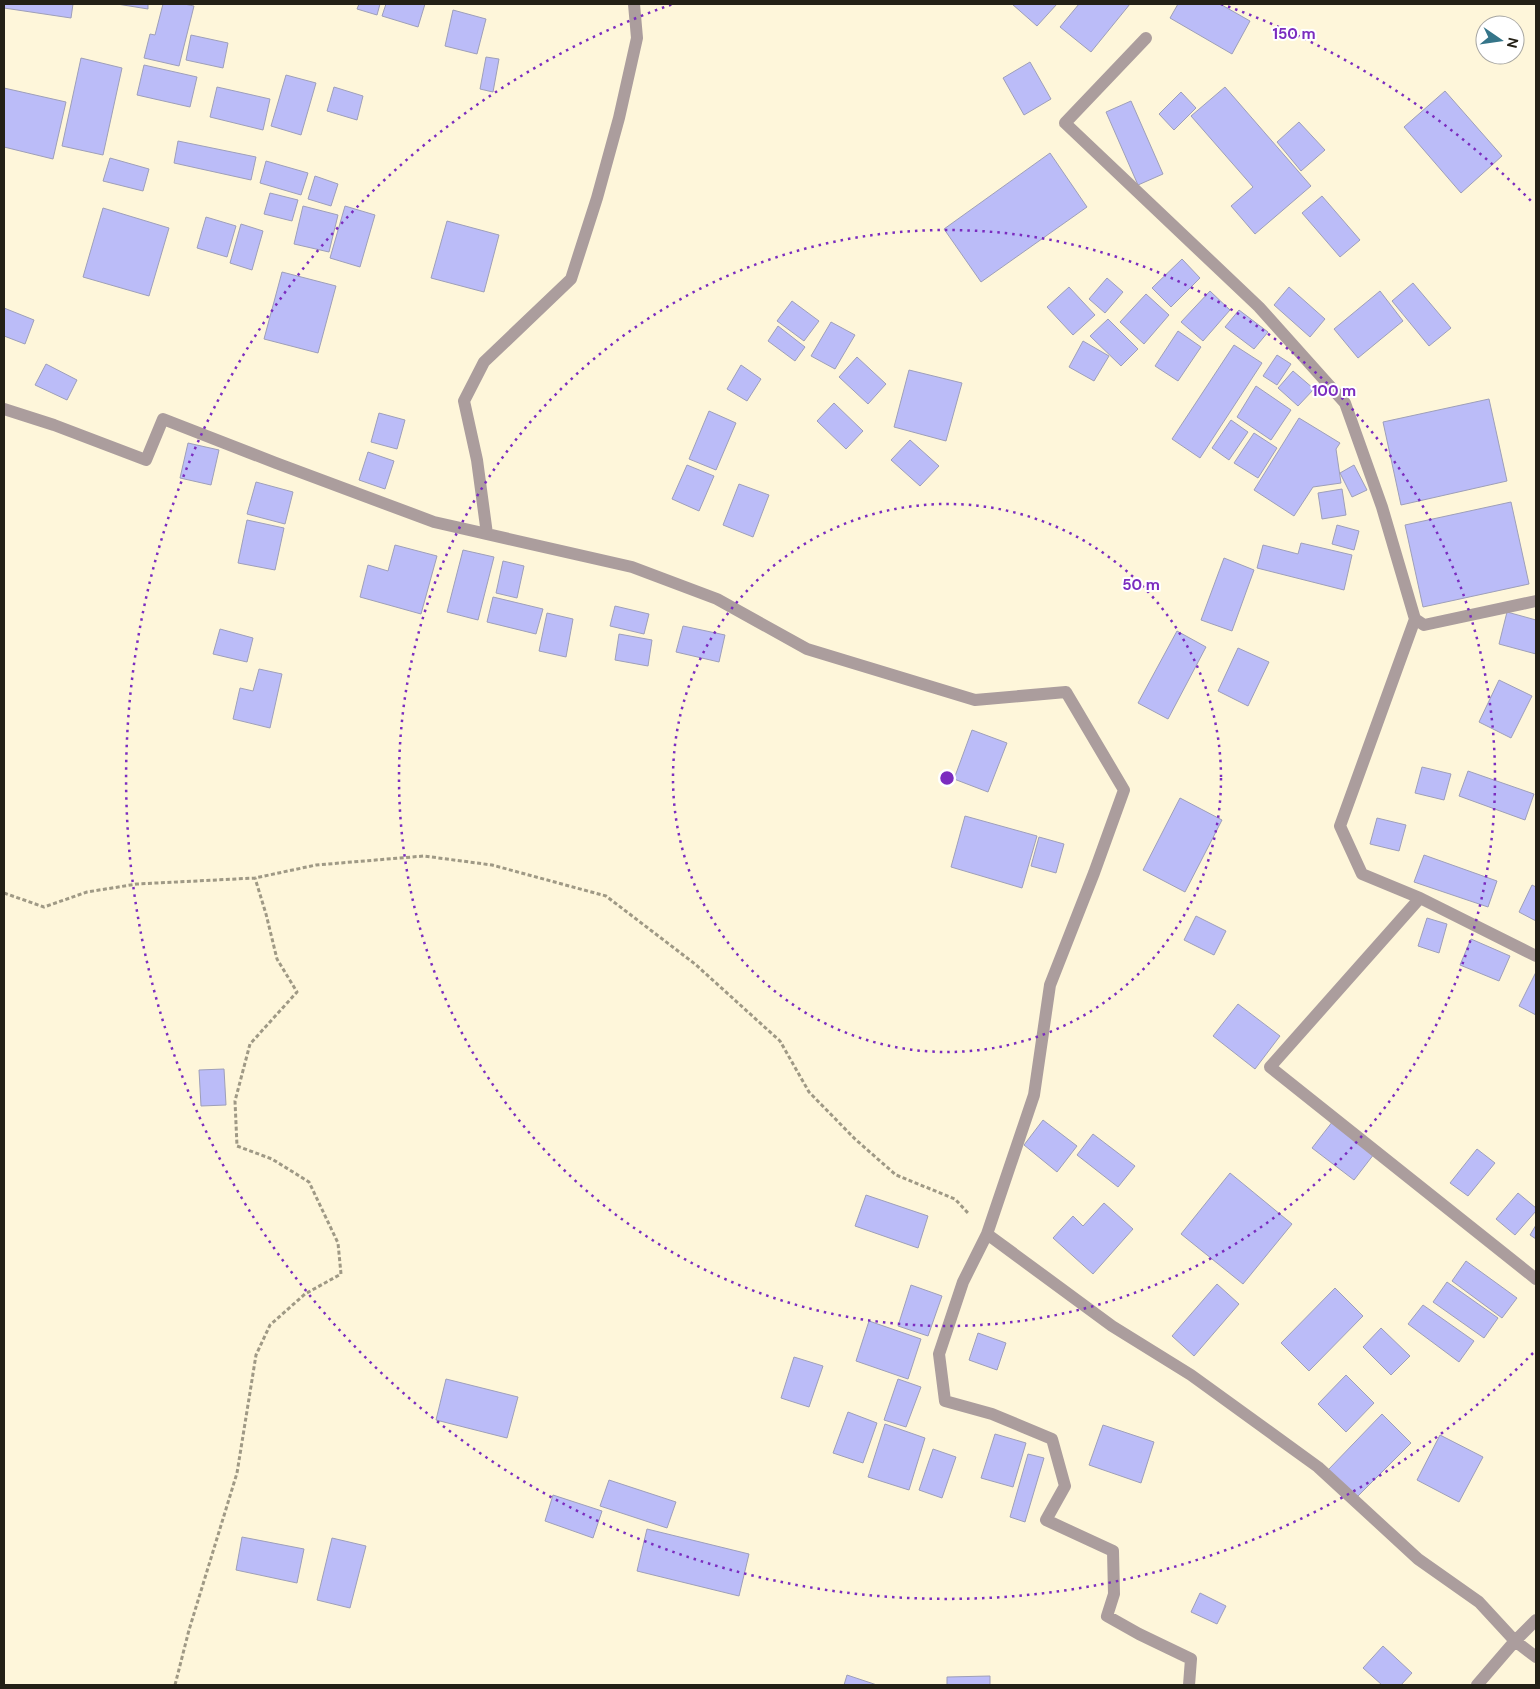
<svg xmlns="http://www.w3.org/2000/svg" width="1540" height="1689" viewBox="0 0 1540 1689" font-family="'DM Sans',sans-serif">
<style>
.building{fill:#bbbcf8;stroke:#9e9fb9}
.lines{fill:none;stroke-linecap:round;stroke-linejoin:round}
.path{stroke:#9f9985;stroke-width:3;stroke-dasharray:4 2.5;stroke-linecap:butt}
.street{stroke:#ab9d9d;stroke-width:12}
.ring{fill:none;stroke:#7b2cbf;stroke-width:2.5;stroke-dasharray:2.5 5}
.centre{fill:#7b2cbf;stroke:#fff;stroke-width:2.5}
.ring-label{font-size:15px;text-anchor:middle;font-weight:bold;fill:#7b2cbf;stroke:#fff;stroke-width:4;stroke-linejoin:round;paint-order:stroke}
</style>
<rect width="100%" height="100%" fill="#fef6da"/>
<path class="building" d="M4,4H73L71,18L4,8Z
M117,4H148V9Z
M163,4H184L194,6L179,66L144,58L150,34L155,35Z
M359,4H380L377,15L357,9Z
M386,4H425L418,27L382,16Z
M1012,4H1057L1037,26Z
M1079,4H1130L1091,52L1060,27Z
M1178,4H1220L1250,21L1232,54L1170,18Z
M453,10L486,19L477,54L445,46Z
M191,35L228,43L223,68L186,60Z
M486,57L499,59L493,92L480,89Z
M81,58L122,68L103,155L62,146Z
M1030,62L1051,99L1024,115L1003,78Z
M144,65L197,77L190,107L137,95Z
M286,75L316,83L301,135L271,126Z
M217,87L270,99L263,130L210,117Z
M334,87L363,96L357,120L327,111Z
M1225,87L1311,186L1255,234L1231,206L1253,187L1191,116Z
M4,88L66,102L53,159L4,147Z
M1445,91L1502,156L1461,193L1404,127Z
M1181,92L1196,108L1174,130L1159,114Z
M1131,101L1163,174L1138,185L1106,112Z
M1299,122L1325,150L1301,171L1277,142Z
M178,141L256,157L251,180L174,163Z
M1050,153L1087,207L981,282L944,229Z
M110,158L149,169L143,191L103,181Z
M266,161L308,173L301,195L260,183Z
M315,176L338,184L331,206L308,199Z
M270,193L298,200L292,221L264,214Z
M1322,196L1360,240L1340,257L1302,213Z
M303,206L338,215L329,252L294,244Z
M345,206L375,215L360,267L330,258Z
M103,208L169,228L149,296L83,277Z
M206,217L236,226L227,257L197,248Z
M447,221L499,235L484,292L431,278Z
M241,224L263,231L252,270L230,263Z
M1182,259L1200,278L1171,307L1152,288Z
M282,272L336,286L318,353L264,339Z
M1107,278L1123,292L1105,313L1089,299Z
M1413,283L1451,328L1429,346L1392,301Z
M1069,287L1095,315L1073,335L1047,307Z
M1289,287L1325,319L1310,337L1274,305Z
M1210,291L1230,310L1203,341L1181,322Z
M1380,291L1403,321L1358,358L1334,329Z
M1146,294L1169,315L1144,344L1120,322Z
M792,301L819,321L804,341L777,321Z
M4,308L34,320L25,344L4,336Z
M1239,310L1268,332L1254,349L1225,327Z
M1108,319L1138,349L1121,366L1090,336Z
M831,322L855,335L835,369L811,356Z
M778,326L805,347L795,361L768,341Z
M1178,331L1201,347L1178,381L1155,366Z
M1083,341L1109,356L1094,381L1069,367Z
M1234,345L1262,363L1200,458L1172,439Z
M1277,355L1291,364L1277,385L1263,376Z
M857,357L886,384L868,404L839,377Z
M46,364L77,380L67,400L35,385Z
M741,365L761,379L747,401L727,389Z
M909,370L962,383L946,441L894,427Z
M1293,371L1314,389L1298,406L1278,388Z
M1256,386L1291,410L1271,440L1237,417Z
M1489,399L1507,481L1401,505L1383,422Z
M834,403L863,431L846,449L817,421Z
M709,411L736,423L716,470L689,459Z
M379,413L405,420L397,449L371,442Z
M1299,418L1340,443L1336,449L1341,483L1313,487L1294,516L1254,490Z
M1231,420L1248,432L1229,460L1212,448Z
M1254,433L1277,448L1258,478L1234,463Z
M910,440L939,466L920,486L891,460Z
M188,443L219,450L211,485L180,478Z
M368,452L394,461L385,489L359,480Z
M687,465L714,476L699,511L672,499Z
M1354,465L1367,490L1352,497L1340,473Z
M256,482L293,492L285,524L247,514Z
M739,484L769,495L753,537L723,525Z
M1342,489L1346,515L1322,519L1318,493Z
M1511,502L1529,584L1423,607L1405,525Z
M247,520L284,528L275,570L238,563Z
M1337,525L1359,531L1354,550L1332,544Z
M1301,543L1352,555L1344,590L1257,568L1263,545L1298,554Z
M395,545L437,556L421,614L360,597L368,565L388,571Z
M463,550L494,557L478,620L447,612Z
M1224,558L1254,570L1232,631L1201,620Z
M503,561L524,566L517,598L496,593Z
M493,597L543,609L536,634L487,622Z
M615,606L649,614L644,634L610,626Z
M1507,612L1536,620V654L1499,644Z
M547,613L573,619L566,657L539,651Z
M683,626L725,635L719,662L676,652Z
M220,629L253,638L247,662L213,654Z
M1177,631L1206,647L1168,719L1138,703Z
M619,634L652,640L648,666L615,660Z
M1238,648L1269,662L1248,706L1218,691Z
M259,669L282,674L270,728L233,719L240,688L253,691Z
M1499,680L1532,696L1511,738L1479,722Z
M972,730L1007,743L988,792L954,779Z
M1422,767L1451,774L1444,800L1415,793Z
M1468,771L1534,794L1525,820L1459,796Z
M1180,798L1222,820L1185,892L1143,870Z
M965,816L1037,836L1022,888L951,867Z
M1377,818L1406,825L1399,851L1370,844Z
M1039,837L1064,844L1056,873L1031,866Z
M1424,855L1497,881L1488,907L1414,882Z
M1532,885L1536,887V921L1519,912Z
M1196,916L1226,931L1214,955L1184,940Z
M1427,918L1447,924L1439,953L1418,946Z
M1471,939L1510,956L1499,981L1460,965Z
M1536,972V1015L1519,1006Z
M1238,1004L1280,1036L1255,1069L1213,1036Z
M224,1069L226,1105L201,1106L199,1070Z
M1043,1120L1077,1146L1057,1172L1024,1145Z
M1333,1121L1374,1154L1354,1180L1312,1148Z
M1093,1134L1135,1166L1118,1187L1077,1155Z
M1477,1149L1495,1163L1468,1196L1450,1183Z
M1230,1173L1292,1224L1243,1284L1181,1234Z
M1518,1193L1536,1208V1211L1515,1235L1496,1219Z
M866,1195L928,1216L918,1248L855,1226Z
M1104,1203L1133,1229L1093,1274L1053,1238L1073,1216L1083,1226Z
M1536,1225V1239L1530,1235Z
M1466,1261L1517,1298L1502,1318L1452,1281Z
M1447,1282L1498,1318L1484,1338L1433,1302Z
M1217,1284L1239,1304L1194,1356L1172,1336Z
M911,1285L942,1296L928,1336L898,1326Z
M1335,1288L1363,1316L1309,1371L1281,1343Z
M1423,1305L1474,1341L1459,1362L1408,1324Z
M869,1321L921,1339L908,1379L856,1361Z
M1381,1328L1410,1356L1391,1375L1363,1347Z
M978,1333L1006,1343L997,1370L969,1360Z
M794,1357L823,1366L809,1407L781,1398Z
M1346,1375L1374,1403L1346,1432L1318,1404Z
M446,1379L518,1397L507,1438L436,1420Z
M898,1379L921,1387L906,1427L884,1420Z
M848,1412L877,1423L863,1463L833,1453Z
M1382,1414L1411,1443L1356,1498L1328,1470Z
M885,1424L925,1438L909,1490L868,1477Z
M1103,1425L1154,1442L1141,1483L1089,1465Z
M995,1434L1026,1443L1013,1487L981,1478Z
M1440,1435L1483,1457L1459,1502L1417,1480Z
M933,1449L956,1457L942,1498L919,1490Z
M1028,1454L1044,1458L1025,1522L1010,1517Z
M609,1480L676,1502L667,1528L600,1506Z
M553,1495L602,1511L593,1538L545,1521Z
M647,1529L749,1554L739,1596L637,1571Z
M242,1537L304,1549L297,1583L236,1570Z
M332,1538L366,1546L350,1608L317,1600Z
M1200,1593L1226,1606L1217,1624L1191,1612Z
M1383,1646L1412,1673L1401,1685H1382L1363,1668Z
M847,1675L877,1685H844Z
M990,1676V1685H947V1677Z"/>
<g class="lines">
<path class="path" d="M4,893L44,907L87,892L137,884L255,878L316,865L424,856L492,865L606,896L695,964L780,1041L809,1092L855,1139L896,1175L955,1199L968,1213
M175,1685L189,1630L237,1473L256,1355L270,1325L305,1294L341,1274L338,1243L309,1182L272,1159L237,1146L235,1101L250,1044L297,992L277,959L266,914L255,878"/>
<path class="street" d="M1146,38L1065,123L1259,307L1345,403L1382,507L1415,619L1424,625L1536,601
M4,409L54,425L146,460L163,419L276,463L434,522L632,567L717,599L807,649L975,700L1066,692L1124,790L1094,873L1050,985L1034,1095L987,1234
M487,534L477,460L464,401L484,362L571,279L597,198L619,118L637,38L634,4
M1415,619L1340,826L1362,874L1420,898L1536,956
M1420,898L1270,1067L1536,1279
M1189,1685L1191,1659L1139,1634L1107,1616L1114,1594L1113,1551L1046,1520L1065,1486L1052,1439L992,1414L945,1401L939,1354L963,1282L987,1234L1112,1326L1191,1375L1318,1467L1418,1559L1479,1602L1515,1641L1536,1620
M1477,1685L1515,1641L1536,1657"/>
</g>
<g class="ring">
<circle cx="947" cy="778" r="274"/>
<circle cx="947" cy="778" r="548"/>
<path d="M1533 1353A821 821 0 1 1 673 4M1221 4A821 821 0 0 1 1533 203"/>
</g>
<circle cx="947" cy="778" r="8" class="centre"/>
<g class="ring-label">
<text x="1294" y="39">150 m</text>
<text x="1334" y="396">100 m</text>
<text x="1141" y="590">50 m</text>
</g>
<rect width="1540" height="1689" fill="none" stroke="#232016" stroke-width="10"/>
<g transform="translate(1500 40) rotate(103)"><circle r="24" fill="#ffffff" stroke="#a7a6a2"/>
<path d="M0-4L9 19L0 12L-9 19Z" fill="#357589"/>
<text y="-8" font-size="14" font-weight="bold" text-anchor="middle" fill="#232016">N</text>
</g>
</svg>
